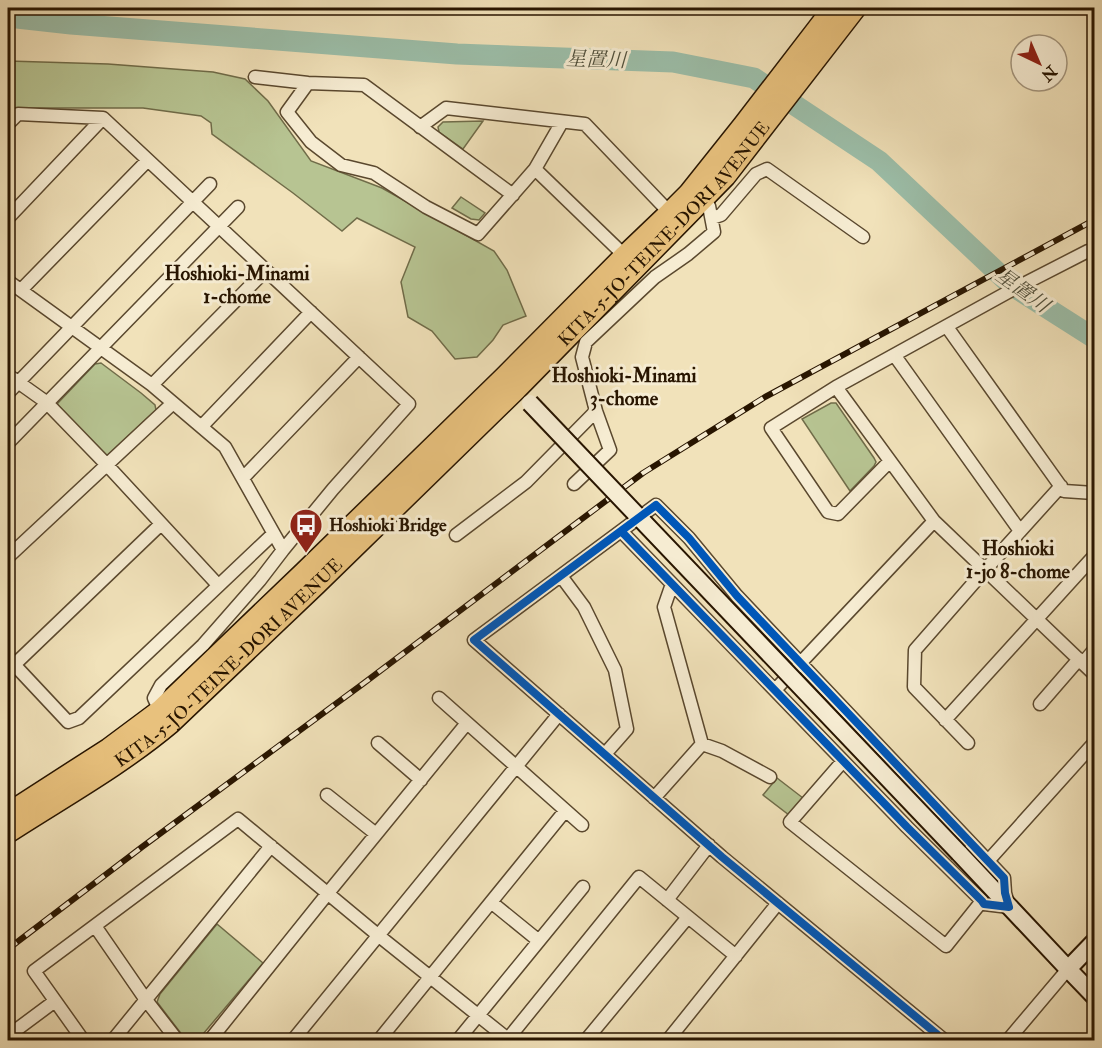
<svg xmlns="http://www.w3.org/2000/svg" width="1102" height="1048" viewBox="0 0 1102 1048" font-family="'IM FELL Double Pica','Noto Serif JP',serif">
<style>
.green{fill:#b7c492;stroke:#706c49;stroke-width:1.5}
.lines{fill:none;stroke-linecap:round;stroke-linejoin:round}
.river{stroke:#9cbfaa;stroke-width:21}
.street-casing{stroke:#5a482e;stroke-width:15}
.secondary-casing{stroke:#281500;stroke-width:20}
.highway-casing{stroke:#281500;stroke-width:24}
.street{stroke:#f6ecd2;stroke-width:12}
.secondary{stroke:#f6ecd2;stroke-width:16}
.highway{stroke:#e8c17d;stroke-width:21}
.rail-casing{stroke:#281500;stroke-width:6}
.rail{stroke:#f6ecd2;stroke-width:4;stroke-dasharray:11;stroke-linecap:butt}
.secondary-bridge-casing{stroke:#281500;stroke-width:20;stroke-linecap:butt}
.secondary-bridge{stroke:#f6ecd2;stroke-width:16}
.cycleway-casing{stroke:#f6ecd2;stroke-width:11}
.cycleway{stroke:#0057b8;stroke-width:8}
.labels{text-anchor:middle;stroke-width:6;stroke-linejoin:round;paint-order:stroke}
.street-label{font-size:18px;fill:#281500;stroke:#f6ecd2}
.poi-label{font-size:18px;font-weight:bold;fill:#281500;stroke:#f6ecd2;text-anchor:start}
.water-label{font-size:20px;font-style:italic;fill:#51503c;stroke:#f6ecd2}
.neighbourhood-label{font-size:20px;font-weight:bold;fill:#281500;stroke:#f6ecd2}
</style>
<rect width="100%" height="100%" fill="#f1e2ba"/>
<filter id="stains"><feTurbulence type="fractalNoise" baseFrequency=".00333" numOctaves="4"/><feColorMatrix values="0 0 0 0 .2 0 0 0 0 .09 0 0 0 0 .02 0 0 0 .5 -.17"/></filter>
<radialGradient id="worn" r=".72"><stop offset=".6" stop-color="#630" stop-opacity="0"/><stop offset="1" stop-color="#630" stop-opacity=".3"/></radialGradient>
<path class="green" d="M8,61L108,64L213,72L245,79L268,101L311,161L382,188L494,251L507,270L526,316L503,325L493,340L477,357L455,359L432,331L408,317L401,282L415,247L357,218L342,231L293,193L212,134L211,123L201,116L143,108H8Z
M483,121L463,149L439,132L438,127L443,122Z
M461,197L485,213L479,220L471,219L452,208Z
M101,363L141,393L155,405L156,410L107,456H102L59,409L57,404L95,364Z
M831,403H836L874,458L876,462L874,466L850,491L802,419Z
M777,778L803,798L789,815L763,795Z
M217,924L263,963L198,1040H186L157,1002L160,994Z"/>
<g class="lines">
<path class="river" d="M8,17L71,24L457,54L673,62L754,78L879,161L1011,285L1094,338"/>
<g class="street-casing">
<path id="street" d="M255,77L308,83L364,85L513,195
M308,83L287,112L311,142L341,165L374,173L426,207L478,234L535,169L562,122
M8,124L18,114L103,118L409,404L333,489L283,550
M420,127L446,108L585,124L670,213
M535,169L625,256
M8,218L103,118
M712,218L721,215L756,174L767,169L863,237
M8,281L152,385L225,447L283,550L260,580L203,645L161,685L154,698L160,711L163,715
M21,290L148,160
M947,327L1064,491L1094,493
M895,356L1020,531
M8,375L46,402L107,465L218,585
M152,385L266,270
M836,387L934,521L1094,674
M8,393L210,184
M202,426L311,312
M8,443L238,207
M890,461L838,514L828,512L771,428L836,387L1010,291L1088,251L1094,254
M243,478L359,357
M574,484L610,450L596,411L582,357L586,342L655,277L688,254L714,232L709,206L698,198
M656,505L689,538L737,596L1004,878L1005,893L1009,907L984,904L982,901L907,827L621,531Z
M621,531L474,640L722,857L944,1040
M456,535L526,482L596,411
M8,557L173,403
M561,576L584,607L615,670L627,729L605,754
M8,658L68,722L79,718L273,534
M1083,663L1094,650
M14,665L161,524
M775,690L934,521
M439,698L582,825
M1040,704L1079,659
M945,720L1094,556
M378,743L421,780
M968,743L914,687L915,650L985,570L1061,486
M702,744L722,751L770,777
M843,761L790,822L946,946L982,901
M327,795L376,834
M654,798L702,744L664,607L672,584
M988,861L1094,743
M667,900L709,845
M491,902L539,941
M95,926L146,1000L177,1040
M8,1036L55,1001
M83,1040L34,971L238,819L379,936L509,1040
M113,1040L271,846
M210,1040L328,893L467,723
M293,1040L559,714
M379,1040L565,811
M458,1040L583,887
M507,1040L639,877L736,956
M586,1040L688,917
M668,1040L778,903
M1008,1040L1068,969"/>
</g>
<g class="secondary-casing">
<path id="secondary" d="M959,853L1068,969L1094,996
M1068,969L1094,942"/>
</g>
<g class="highway-casing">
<g id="highway">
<path d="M8,814L109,749L160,711L305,572L505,377L625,256L670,213L689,194L744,125L834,8"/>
<path id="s1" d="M8,832C62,797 120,765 170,723L316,584L516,389L725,176L855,8"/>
</g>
</g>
<use href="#street" class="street"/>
<use href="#secondary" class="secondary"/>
<use href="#highway" class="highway"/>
<g class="rail-casing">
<path id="rail" d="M8,949L142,847L364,683L643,473L765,397L1094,220"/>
</g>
<use href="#rail" class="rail"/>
<g class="secondary-bridge-casing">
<path id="secondary-bridge" d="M530,403L959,853"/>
</g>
<use href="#secondary-bridge" class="secondary-bridge"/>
<g class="cycleway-casing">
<path id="cycleway" d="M656,505L689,538L737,596L1004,878L1005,893L1009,907L984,904L982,901L907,827L621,531Z
M621,531L474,640L722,857L944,1040"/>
</g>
<use href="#cycleway" class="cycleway"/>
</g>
<defs>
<g id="bus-pin" transform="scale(1.725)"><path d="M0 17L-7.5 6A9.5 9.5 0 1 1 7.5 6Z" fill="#8f2418" stroke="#f6ecd2"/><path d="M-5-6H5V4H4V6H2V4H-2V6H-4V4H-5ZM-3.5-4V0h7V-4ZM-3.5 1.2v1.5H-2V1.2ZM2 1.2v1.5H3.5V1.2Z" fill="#fff"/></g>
</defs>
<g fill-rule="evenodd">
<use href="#bus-pin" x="306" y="525"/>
</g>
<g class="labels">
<g class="street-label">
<text dy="6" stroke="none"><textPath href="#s1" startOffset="891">KITA-5-JO-TEINE-DORI AVENUE</textPath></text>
<text dy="6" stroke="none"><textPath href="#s1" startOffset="279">KITA-5-JO-TEINE-DORI AVENUE</textPath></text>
</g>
<g class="poi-label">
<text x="329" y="531">Hoshioki Bridge</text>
</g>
<g class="water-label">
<text transform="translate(596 59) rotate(2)" y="7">星置川</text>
<text transform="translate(1023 290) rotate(36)" y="7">星置川</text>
</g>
<g class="neighbourhood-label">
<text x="237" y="280">Hoshioki-Minami<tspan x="237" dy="23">1-chome</tspan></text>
<text x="624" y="382">Hoshioki-Minami<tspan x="624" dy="23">3-chome</tspan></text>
<text x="1018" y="555">Hoshioki<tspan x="1018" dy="23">1-jo 8-chome</tspan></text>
</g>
</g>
<rect width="1102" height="1048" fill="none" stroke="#f1e2ba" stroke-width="30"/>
<rect x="9" y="9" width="1084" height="1030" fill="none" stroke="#281500" stroke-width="3"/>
<rect x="15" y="15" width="1072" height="1018" fill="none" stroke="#281500" stroke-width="1.5"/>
<g transform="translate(1039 63) rotate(136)"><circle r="28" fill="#f6ecd2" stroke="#a4967e" stroke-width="1.5"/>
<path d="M0-4.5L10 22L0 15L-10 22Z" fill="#8f2418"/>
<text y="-9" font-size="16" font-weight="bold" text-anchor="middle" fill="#281500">N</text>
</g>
<rect width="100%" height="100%" filter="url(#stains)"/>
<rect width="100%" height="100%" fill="url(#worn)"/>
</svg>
